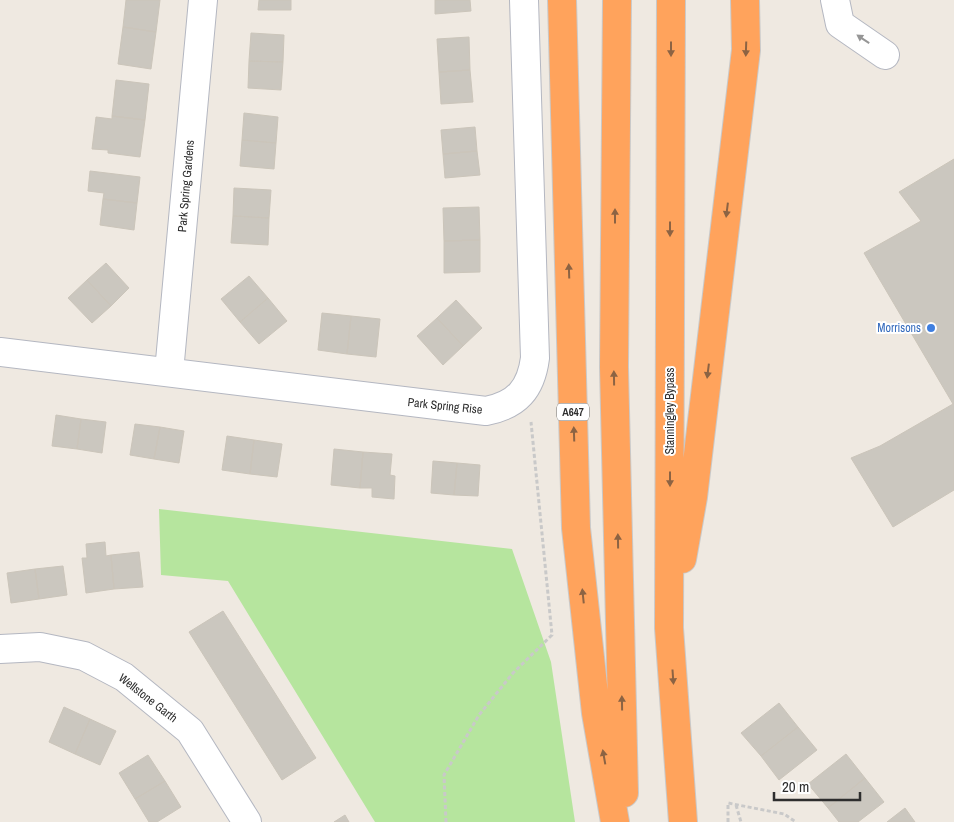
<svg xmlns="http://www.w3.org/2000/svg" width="954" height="822" viewBox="0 0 954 822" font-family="'Archivo Narrow',sans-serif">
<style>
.green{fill:#b6e59e}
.building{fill:#cbc7bf;stroke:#cbc5ba}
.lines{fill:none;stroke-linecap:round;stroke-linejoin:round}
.minor-casing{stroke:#b4b7c1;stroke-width:30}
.highway-casing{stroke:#c9c9c9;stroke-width:30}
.path{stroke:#c9c9c9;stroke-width:3;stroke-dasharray:4 2.5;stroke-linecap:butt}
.minor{stroke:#fff;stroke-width:28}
.highway{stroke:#ffa35c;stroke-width:28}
.oneway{fill:#969696}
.oneway2{fill:#8c6343}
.shop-dot{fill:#3f7fe0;stroke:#fff;stroke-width:2}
.labels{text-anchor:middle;stroke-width:4;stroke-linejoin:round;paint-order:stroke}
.shield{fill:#fff;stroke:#6d6d6d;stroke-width:1}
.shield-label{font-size:11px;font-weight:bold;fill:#2e2e2e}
.street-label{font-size:12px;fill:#2e2e2e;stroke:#fff}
.shop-label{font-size:12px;fill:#366cbe;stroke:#fff;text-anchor:end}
</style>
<rect width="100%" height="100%" fill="#efe9e1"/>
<path class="green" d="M159,509L512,549L551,662L575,822H375L228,581L161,575Z"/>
<path class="building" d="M126,0H160L156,32L123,27Z
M259,0H291V10H258Z
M435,0H470L471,11L435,14Z
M123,27L156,32L151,69L118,64Z
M251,33L284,35L283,62L249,61Z
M469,37L470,70L439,72L437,39Z
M249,61L283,62L281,90L248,88Z
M470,70L473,102L441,104L439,72Z
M116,80L149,84L145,120L112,116Z
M244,113L278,117L276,143L242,140Z
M112,116L145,120L140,157L108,153V150L92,149L96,117L112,119Z
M475,127L477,151L443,154L441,130Z
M242,140L276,143L274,169L240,166Z
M477,151L480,175L445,178L443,154Z
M954,159V490L893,527L851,458L880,446L953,404L864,253L921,221L899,192Z
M90,171L140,177L137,203L103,199L104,193L88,191Z
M234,188L271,190L269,218L233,216Z
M103,199L137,203L134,230L100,225Z
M479,207L480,240L444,241L443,208Z
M233,216L269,218L268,245L231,243Z
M480,240V272L444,273V241Z
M106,263L129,288L111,306L87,280Z
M249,276L268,298L240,322L221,299Z
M87,280L111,306L92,323L68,298Z
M268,298L287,321L259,344L240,322Z
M456,300L482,328L463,346L437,318Z
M322,313L351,316L347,354L318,350Z
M351,316L380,319L376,357L347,354Z
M437,318L463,346L443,365L417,336Z
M56,415L81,419L77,449L52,446Z
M81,419L106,422L102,453L77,449Z
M135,424L160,427L154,459L130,455Z
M160,427L184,431L179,463L154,459Z
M227,436L254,440L250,474L222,470Z
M254,440L282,444L277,477L250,474Z
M334,449L363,452L360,488L331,485Z
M363,452L392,454L390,475L395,476L394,499L372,497V488H360Z
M433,461L457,463L454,495L431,493Z
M457,463L480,465L478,496L454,495Z
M105,542L106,556L111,555L114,589L86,593L82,558H87L86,544Z
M139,552L143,587L114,589L111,555Z
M63,566L67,595L39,599L35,569Z
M35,569L39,599L11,603L7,573Z
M223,611L316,758L282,780L189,632Z
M779,703L798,727L761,756L741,733Z
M64,707L90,719L75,754L49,742Z
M90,719L116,731L100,765L75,754Z
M798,727L817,750L779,780L761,756Z
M846,754L865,778L828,808L808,784Z
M148,755L165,781L135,799L119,773Z
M865,778L884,802L858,822H839L828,808Z
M165,781L181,807L157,822H149L135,799Z
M905,808L915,822H887Z
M345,815L349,822H334Z"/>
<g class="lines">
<g class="minor-casing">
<path id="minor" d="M835,0L840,24L885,55
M0,352L486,411C517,405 531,389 535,358L524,0
M169,372L203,0
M0,649L40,647L84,656L124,677L190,731L247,822"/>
</g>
<g class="highway-casing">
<path id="highway" d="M562,0L576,528L596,713L615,822
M617,0L614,367L624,793
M671,0L669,628L683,822
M682,559L693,497L746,50L745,0"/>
</g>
<path class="path" d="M736,805L741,822
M446,822L444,775L479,715L513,673L552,635L531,422
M728,822V803L784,814L796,822"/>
<use href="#minor" class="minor"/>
<use href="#highway" class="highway"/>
</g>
<defs><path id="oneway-solid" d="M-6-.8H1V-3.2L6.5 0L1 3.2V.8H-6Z" transform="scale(1.25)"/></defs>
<use class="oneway" href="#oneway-solid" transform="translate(863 39) rotate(-146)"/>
<g class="oneway2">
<use href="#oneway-solid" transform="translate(671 49) rotate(90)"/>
<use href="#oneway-solid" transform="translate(746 49) rotate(92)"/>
<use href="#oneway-solid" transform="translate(727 210) rotate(97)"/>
<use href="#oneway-solid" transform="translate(615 216) rotate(-90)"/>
<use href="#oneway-solid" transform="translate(670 229) rotate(90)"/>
<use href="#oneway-solid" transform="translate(569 271) rotate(-92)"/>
<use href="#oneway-solid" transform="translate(708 371) rotate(97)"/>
<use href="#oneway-solid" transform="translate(614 378) rotate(-91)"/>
<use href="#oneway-solid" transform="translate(574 434) rotate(-92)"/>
<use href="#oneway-solid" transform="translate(670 479) rotate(90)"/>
<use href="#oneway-solid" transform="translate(618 541) rotate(-91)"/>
<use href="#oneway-solid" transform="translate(583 596) rotate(-96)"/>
<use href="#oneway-solid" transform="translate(673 677) rotate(86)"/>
<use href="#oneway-solid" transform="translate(622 703) rotate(-91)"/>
<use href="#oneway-solid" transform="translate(604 757) rotate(-100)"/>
</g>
<circle class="shop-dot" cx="931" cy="328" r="5"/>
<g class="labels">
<rect class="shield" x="557" y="403.5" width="32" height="17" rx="4"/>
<g class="shield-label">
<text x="573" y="416">A647</text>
</g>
<g class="street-label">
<text transform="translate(186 186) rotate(-85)" y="4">Park Spring Gardens</text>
<text transform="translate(445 406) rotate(6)" y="4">Park Spring Rise</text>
<text transform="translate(670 411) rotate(-90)" y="4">Stanningley Bypass</text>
<text transform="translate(148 698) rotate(38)" y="4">Wellstone Garth</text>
</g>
<g class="shop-label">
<text x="921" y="332">Morrisons</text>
</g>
</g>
<path d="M774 792v8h86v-8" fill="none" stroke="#2e2e2e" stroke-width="2.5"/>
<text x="782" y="792" font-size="15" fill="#2e2e2e" stroke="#ffffff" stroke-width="4" paint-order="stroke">20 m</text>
</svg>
